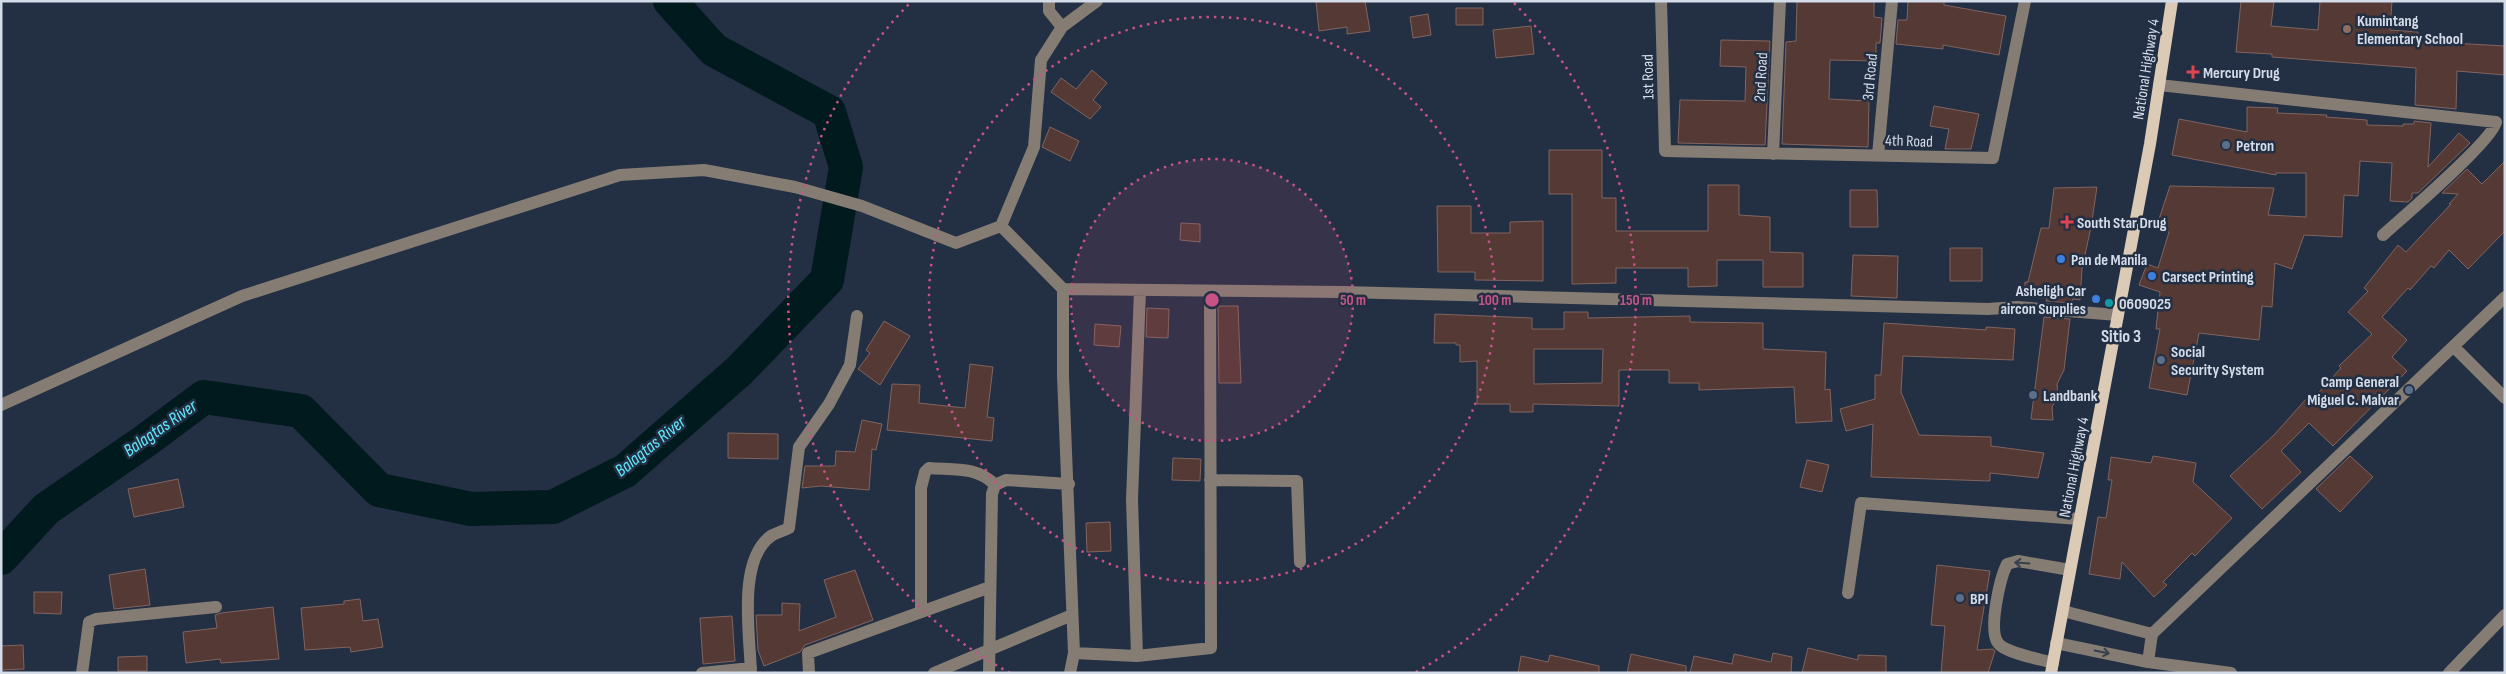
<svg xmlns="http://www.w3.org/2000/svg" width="2506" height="674" viewBox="0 0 2506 674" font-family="'Sofia Sans Condensed',sans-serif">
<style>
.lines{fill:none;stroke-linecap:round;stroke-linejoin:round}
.river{stroke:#001a1e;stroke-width:34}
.building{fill:#543935;stroke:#81645f;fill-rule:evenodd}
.minor{stroke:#857d73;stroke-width:12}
.major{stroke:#dbcbb6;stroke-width:12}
.oneway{stroke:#373f4d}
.ring{fill:none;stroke:#c75386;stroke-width:2.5;stroke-dasharray:2.5 5}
.education-dot{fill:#8d6e63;stroke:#232f43;stroke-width:2}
.health-dot{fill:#e0444e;stroke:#232f43;stroke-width:2}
.service-dot{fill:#5c6f8a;stroke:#232f43;stroke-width:2}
.shop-dot{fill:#3f7fe0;stroke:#232f43;stroke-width:2}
.culture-dot{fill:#0f9aa8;stroke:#232f43;stroke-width:2}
.labels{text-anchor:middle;stroke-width:5;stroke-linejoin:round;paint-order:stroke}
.poi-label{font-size:16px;font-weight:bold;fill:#d4dce9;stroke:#232f43;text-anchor:start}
.street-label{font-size:16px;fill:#d4dce9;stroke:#232f43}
.neighbourhood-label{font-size:18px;font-weight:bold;fill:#d4dce9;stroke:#232f43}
.water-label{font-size:18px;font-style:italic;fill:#60eafe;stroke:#232f43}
.centre{fill:#c75386;stroke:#232f43;stroke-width:2.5}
.ring-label{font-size:15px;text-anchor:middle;font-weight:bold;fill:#c75386;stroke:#232f43;stroke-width:5;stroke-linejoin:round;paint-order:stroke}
</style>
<rect width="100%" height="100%" fill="#232f43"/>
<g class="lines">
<path class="river" d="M1,558L46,509L145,441L204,397L301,411L379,490L471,509L553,507L625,471L739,371L827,280L846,167L829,112L714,50L670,1"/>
</g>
<path class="building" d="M1316,1H1365L1370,31L1347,34V27L1319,31Z
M1797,1H1874V17L1882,18L1880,43H1876V61L1830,60L1829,99L1869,101L1868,147L1782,144L1786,42L1796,41Z
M1908,1H1944V5L2006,16L1999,55L1943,45V49L1896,44L1898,20H1907Z
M2241,1H2274L2271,26L2318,30L2320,1H2392L2390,30L2418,32L2417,41L2505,46V75L2457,71L2456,109L2415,105L2416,68L2272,57V54L2236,52Z
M1456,8H1483V25H1456Z
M1428,14L1431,35L1413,38L1410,17Z
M1531,26L1534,54L1496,58L1493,30Z
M1721,40L1770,41L1765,145L1678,143L1680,100L1745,101L1746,67L1720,66Z
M1092,70L1107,83L1093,100L1101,107L1090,119L1051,92L1061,78L1076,89Z
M1934,106L1979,114L1971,149H1945L1949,129L1930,126Z
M2247,107L2278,108L2277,113L2327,115L2326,117L2367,120V125L2403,126V124H2414V121L2431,123L2428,167L2459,133L2470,143L2418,193H2412V198L2408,202L2390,201L2392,163L2360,161L2358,196L2344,195L2342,237L2304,235L2292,269L2275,263L2272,307L2262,306L2259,340L2199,333L2187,395L2149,388L2160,329H2156L2160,292L2139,285L2147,264L2158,268L2169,232L2156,228L2170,186L2274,188L2268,215L2306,217V173H2276V175L2172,155L2179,119L2247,132Z
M1050,127L1079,141L1070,161L1042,147Z
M1549,150H1602V198H1616V231H1708V185H1739V215L1770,217V252L1803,253V287H1763V260H1717V286L1688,287V268H1616V283L1572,284V194H1549Z
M2505,161V231L2468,269L2449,250L2434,268L2431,266L2410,290L2408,288L2382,317L2407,340L2392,357L2407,371L2333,446L2309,423L2281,451L2301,472L2262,509L2230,476L2274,435L2307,398L2311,401L2341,368L2339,366L2372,334L2348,312L2368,291L2364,288L2398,245L2406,252L2451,204H2449L2458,194L2442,193L2467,169L2482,184Z
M2097,187L2091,227L2082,269L2080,300L2073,299L2072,303L2046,301L2047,298L2024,297L2025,282H2028L2041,228H2049L2054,188Z
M1850,190H1877L1878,227H1850Z
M1437,206H1471V233H1510V222L1543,221V281L1475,280V272H1438Z
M1181,223L1200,224V242L1180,240Z
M1950,248H1982V281H1950Z
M1853,255L1898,256L1897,298L1851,296Z
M1218,306H1238L1241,383H1219Z
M1147,308L1169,309L1168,338L1146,337Z
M1564,312H1588V318L1690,316V322L1763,323V349L1826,352L1825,390L1830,389L1832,421L1796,423L1794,387L1699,390V383H1669V370H1619V406L1533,404V412H1510V404H1477V361L1460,362V345H1456V343H1434L1435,314L1532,318V329H1564ZM1534,349H1603L1602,383L1534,384Z
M2044,317L2070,319L2064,370L2057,384L2058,397L2052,407L2053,420L2031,419Z
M884,321L910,336L880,385L858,369L870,353L866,350Z
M1884,323L1986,330V327L2015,329L2013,360L1903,356L1901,392L1919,435L1991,437V446L2044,453L2038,478L1990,473V481L1871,477L1873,424L1846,431L1840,409L1875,399V375H1881Z
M1095,324L1121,326L1119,347L1094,345Z
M970,364L993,367L987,417L994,418L992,441L887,430L892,384L920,385L919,403L965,408Z
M862,420L882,424L876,450L872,449L869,490L821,486L802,488L805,466H835L836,451L855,452Z
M728,433L778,434V459L728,458Z
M2153,456L2196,463L2193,482L2232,518L2195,556L2192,553L2163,582L2167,585L2154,597L2122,562L2120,579L2089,574L2098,517L2106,518L2112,480H2108L2111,457L2151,463Z
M2350,456L2373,477L2340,512L2316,489Z
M1173,458L1201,459L1200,481L1172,480Z
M1807,460L1829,465L1822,492L1800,487Z
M178,479L184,507L134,517L128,489Z
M1110,522L1111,551L1087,552L1086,523Z
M1937,565L1990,571L1977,650L1993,649L1995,651L1988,673H1941L1945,626L1931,625Z
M145,569L150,605L114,609L109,575Z
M855,570L873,620L805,645L800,652L764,666L758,650L756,615H782V603L800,604L799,631L836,617L824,580Z
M34,592H62L61,614L34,613Z
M360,599L363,621L378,619L383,647L351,652L350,647L305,650L301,608L344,604V601Z
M273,607L279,659L221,663L220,659L186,663L183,632L217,628L215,615L221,613Z
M732,616L735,661L703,664L700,618Z
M23,645L24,669L1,670V646Z
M1808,648L1858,660V655L1886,656V673H1802Z
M1773,653L1792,657L1791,673H1690L1694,656L1732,664L1734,654L1771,662Z
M1631,654L1686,666V673H1627Z
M1550,655L1599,666V673H1518L1521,656L1548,662Z
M147,656V671H118V657Z"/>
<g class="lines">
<path class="minor" d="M1049,1V11L1062,27
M1661,1L1665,151L1993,158L2025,1
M2159,85L2496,122C2493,140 2402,218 2383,235
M1773,154L1780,1
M1878,155L1892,1
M1001,226L1063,289V376L1074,653L1070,673
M1063,289L1344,292L1988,309L2017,307L2118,315
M2454,347L2505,398
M1,405L242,296L620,175L704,170L795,187L862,206L956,243L1001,226L1034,147L1041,60L1062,27L1097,1
M1210,480L1297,481L1300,562
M1848,593L1861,503L2079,519
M2063,611L2152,634
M921,612V488L925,472L929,468C953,470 977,466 995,485
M2056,643L2148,662L2231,673
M1074,653L1137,656L1211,648L1210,291
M1137,656L1132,499L1140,290
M2148,662L2152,634L2505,297
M2053,663C2040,659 2005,653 1998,643C1988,630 2000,578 2007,564L2018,561L2070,570
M82,673L89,622L96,619L216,607
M702,673L751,668
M751,673C750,636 737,560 771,536C776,533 783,531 789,528L799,447L829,404L850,365L857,316
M809,673L808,653L990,587
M934,673L1072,615
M989,673L992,494L995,485L1006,480L1069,484
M2449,673L2505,615"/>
<path class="major" d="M2051,673L2150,144L2172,1"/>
</g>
<defs><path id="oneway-shaft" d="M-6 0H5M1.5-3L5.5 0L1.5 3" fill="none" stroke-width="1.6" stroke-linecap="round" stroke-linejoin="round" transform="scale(1.25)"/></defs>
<g class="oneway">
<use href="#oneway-shaft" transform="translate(2022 563) rotate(-176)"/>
<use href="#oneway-shaft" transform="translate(2102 652) rotate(11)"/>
</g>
<circle cx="1212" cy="300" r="141" fill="#c75386" fill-opacity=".12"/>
<g class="ring">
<circle cx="1212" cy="300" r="141"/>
<circle cx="1212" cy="300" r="283"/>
<path d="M1010 673A424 424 0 0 1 910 3M1514 3A424 424 0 0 1 1414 673"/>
</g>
<circle class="education-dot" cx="2347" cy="29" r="5"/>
<g class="health-dot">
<path d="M2190.5 64.5h5v5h5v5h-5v5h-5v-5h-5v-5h5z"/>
<path d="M2064.5 214.5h5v5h5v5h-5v5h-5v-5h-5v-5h5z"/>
</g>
<g class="service-dot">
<circle cx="2226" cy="145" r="5"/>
<circle cx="2161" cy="360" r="5"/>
<circle cx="2409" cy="390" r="5"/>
<circle cx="2033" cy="395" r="5"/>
<circle cx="1960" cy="598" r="5"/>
</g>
<g class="shop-dot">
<circle cx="2061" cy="259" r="5"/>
<circle cx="2152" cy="276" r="5"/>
<circle cx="2096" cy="299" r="5"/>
</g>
<circle class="culture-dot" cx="2109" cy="303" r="5"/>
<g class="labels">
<g class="poi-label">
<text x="2357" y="26">Kumintang<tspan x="2357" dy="18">Elementary School</tspan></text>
<text x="2203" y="78">Mercury Drug</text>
<text x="2236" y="151">Petron</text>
<text x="2077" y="228">South Star Drug</text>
<text x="2071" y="265">Pan de Manila</text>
<text x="2162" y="282">Carsect Printing</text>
<text x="2086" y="296" text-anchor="end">Asheligh Car<tspan x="2086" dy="18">aircon Supplies</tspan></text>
<text x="2119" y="309">0609025</text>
<text x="2171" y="357">Social<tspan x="2171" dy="18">Security System</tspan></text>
<text x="2399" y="387" text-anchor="end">Camp General<tspan x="2399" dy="18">Miguel C. Malvar</tspan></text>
<text x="2043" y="401">Landbank</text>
<text x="1970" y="604">BPI</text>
</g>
<g class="street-label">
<text transform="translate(2145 69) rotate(-81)" y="6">National Highway 4</text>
<text transform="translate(1647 77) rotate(-91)" y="6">1st Road</text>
<text transform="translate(1760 77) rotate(-87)" y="6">2nd Road</text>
<text transform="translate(1869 77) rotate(-85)" y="6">3rd Road</text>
<text transform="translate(1909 140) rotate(2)" y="6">4th Road</text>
<text transform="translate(2073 467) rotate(-79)" y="6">National Highway 4</text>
</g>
<g class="neighbourhood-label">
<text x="2121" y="342">Sitio 3</text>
</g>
<g class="water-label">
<text transform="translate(160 428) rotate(-35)" y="6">Balagtas River</text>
<text transform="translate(650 446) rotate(-39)" y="6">Balagtas River</text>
</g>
</g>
<circle cx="1212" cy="300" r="8" class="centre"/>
<g class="ring-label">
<text x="1353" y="305">50 m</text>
<text x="1495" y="305">100 m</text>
<text x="1636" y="305">150 m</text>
</g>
<rect width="2506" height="674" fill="none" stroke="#d4dce9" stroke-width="5"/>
</svg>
